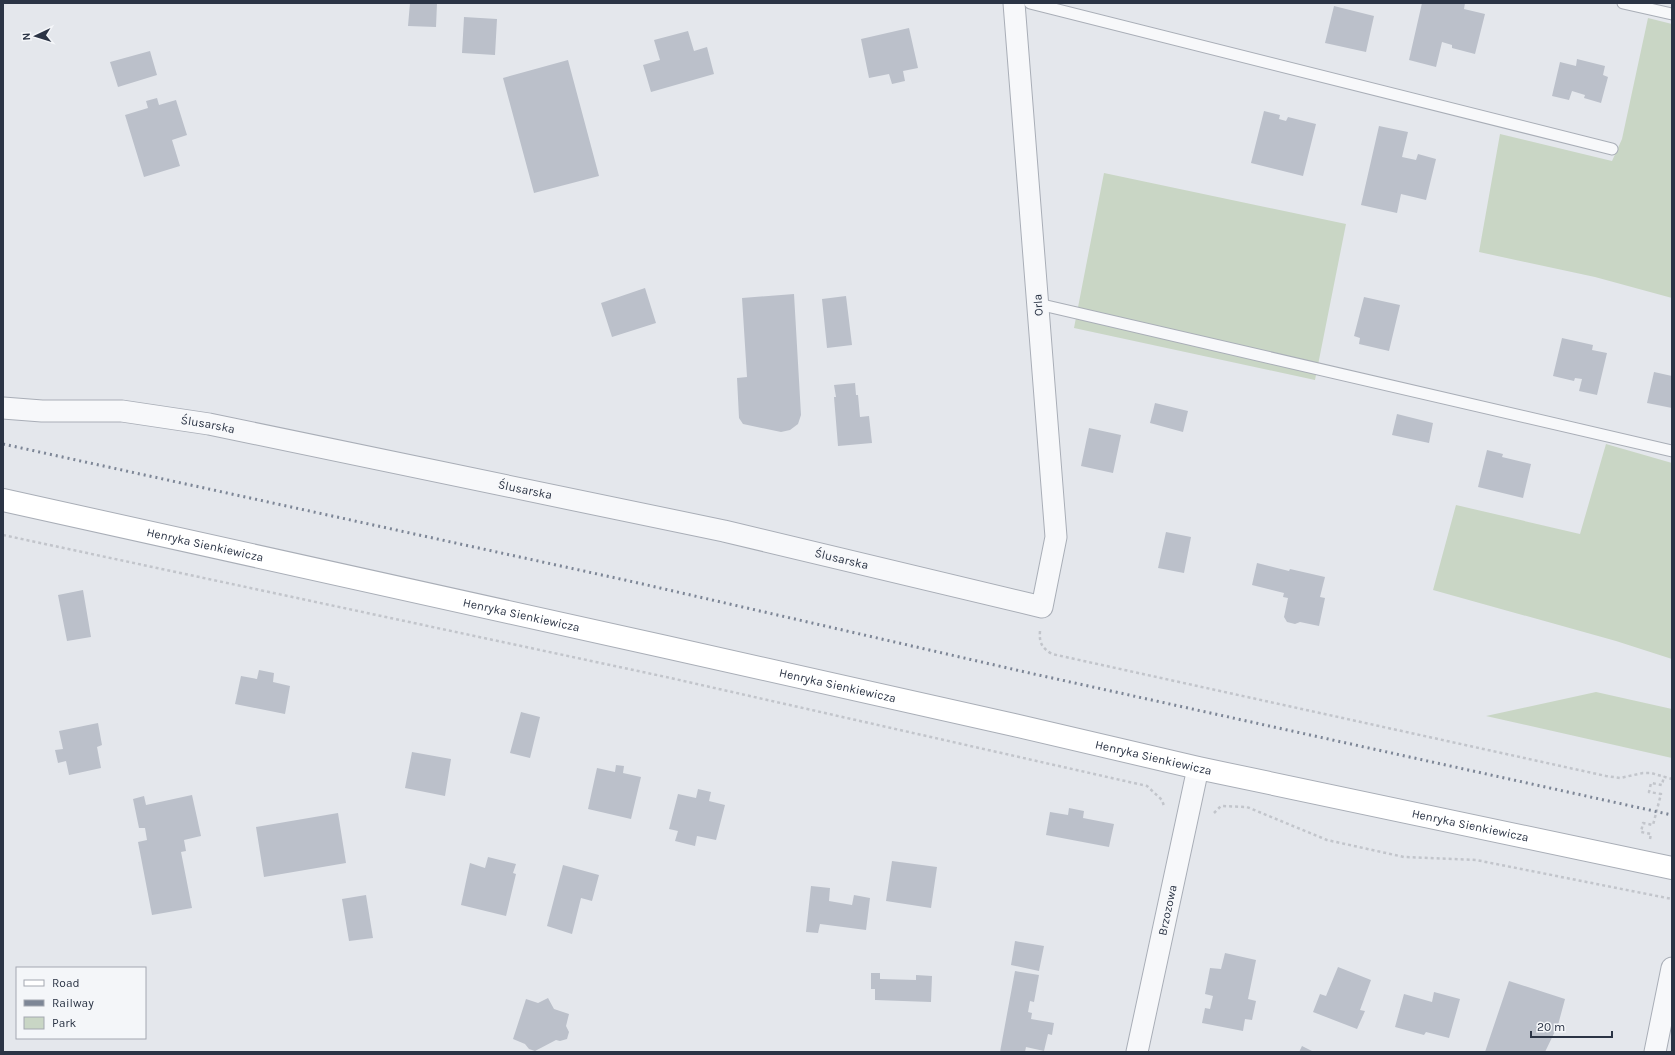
<svg xmlns="http://www.w3.org/2000/svg" width="1675" height="1055" viewBox="0 0 1675 1055" font-family="Karla,sans-serif">
<style>
.green{fill:#c9d6c5}
.building{fill:#bbc0ca}
.lines{fill:none;stroke-linecap:round;stroke-linejoin:round}
.service-casing{stroke:#a9aeb7;stroke-width:13}
.minor-casing{stroke:#a9aeb7;stroke-width:23}
.secondary-casing{stroke:#a9aeb7;stroke-width:24}
.path{stroke:#c2c5cb;stroke-width:2.5;stroke-dasharray:3 3;stroke-linecap:butt}
.service{stroke:#f7f8fa;stroke-width:11}
.minor{stroke:#f7f8fa;stroke-width:21}
.secondary{stroke:#fff;stroke-width:22}
.rail{stroke:#7d8696;stroke-width:3;stroke-dasharray:2 4;stroke-linecap:butt}
.labels{text-anchor:middle;stroke-width:3;stroke-linejoin:round;paint-order:stroke}
.street-label{font-size:12px;fill:#2b3445;stroke:#f4f6f9}
</style>
<rect width="100%" height="100%" fill="#e4e7ec"/>
<path class="green" d="M1648,18L1672,24V298L1595,277L1479,252L1500,134L1612,161L1622,139Z
M1104,173L1346,224L1315,380L1074,328Z
M1606,444L1672,463V659L1616,641L1433,590L1456,505L1580,534Z
M1596,692L1672,709V758L1486,716Z"/>
<path class="building" d="M410,3H437L436,27L408,26Z
M1422,3H1465L1464,9L1485,14L1475,54L1452,48V45L1442,42L1436,67L1409,60Z
M1334,6L1374,16L1366,52L1325,43Z
M464,17L497,19L495,55L462,53Z
M909,28L918,68L903,71L905,81L892,84L889,74L869,78L861,39Z
M688,31L694,51L707,47L714,74L651,92L643,65L660,60L654,40Z
M150,51L157,75L118,87L110,62Z
M1577,59L1605,66L1603,75L1608,77L1601,103L1584,98L1585,95L1572,91L1569,100L1552,96L1560,62L1576,66Z
M568,60L599,176L534,193L503,78Z
M157,98L159,105L176,100L187,135L172,140L180,166L144,177L125,115L148,108L146,101Z
M1264,111L1280,115L1279,119L1286,121L1288,117L1316,124L1303,176L1251,163Z
M1379,126L1408,132L1402,157L1416,160L1418,154L1436,159L1426,200L1401,194L1397,213L1361,205Z
M645,288L656,323L612,337L601,303Z
M794,294L801,415L798,424L790,430L781,432L743,424L739,418L737,378L747,377L742,298Z
M846,296L852,345L827,348L822,299Z
M1364,297L1400,305L1389,351L1359,344L1360,338L1354,336Z
M1562,338L1593,345L1592,350L1607,353L1597,395L1579,391L1582,379L1575,378L1574,381L1553,376Z
M1654,372L1672,376V408L1647,403Z
M855,383L856,395H858L860,417L869,416L872,443L838,446L834,397H836L834,385Z
M1155,403L1188,411L1183,432L1150,423Z
M1397,414L1433,423L1429,443L1392,435Z
M1089,428L1121,435L1113,473L1081,466Z
M1487,450L1503,454L1502,457L1531,464L1523,498L1478,487Z
M1166,532L1191,537L1184,573L1158,568Z
M1257,563L1289,571L1290,569L1325,577L1320,597L1325,598L1319,626L1300,622L1295,624L1287,622L1284,617L1288,598L1283,597L1284,593L1252,585Z
M83,590L91,637L67,641L58,595Z
M259,670L274,673L273,682L290,686L285,714L235,704L241,676L257,679Z
M521,712L540,717L530,758L510,753Z
M98,723L102,745L97,747L101,768L69,775L66,761L58,763L55,750L63,749L59,731Z
M412,752L451,759L445,796L405,788Z
M616,765L624,766L623,773L641,777L631,819L588,809L597,768L615,772Z
M698,789L711,792L709,801L725,805L716,840L697,836L695,846L675,841L678,831L669,829L678,794L696,798Z
M192,795L201,836L184,840L186,851L181,852L192,908L152,915L138,842L147,840L145,828H139L133,799L144,796L146,805Z
M1069,808L1084,811L1083,818L1114,824L1109,847L1046,835L1050,812L1068,815Z
M338,813L346,863L264,877L256,827Z
M488,857L516,864L513,873L516,874L506,916L461,905L470,863L485,868Z
M892,861L937,867L931,908L886,901Z
M563,865L599,875L592,901L581,898L572,934L547,926Z
M811,886L830,888L829,901L852,905L854,895L870,898L866,930L820,924L818,933L806,932Z
M366,895L373,938L349,941L342,899Z
M1015,941L1044,946L1039,971L1011,965Z
M1225,953L1256,960L1248,999L1256,1001L1252,1020L1245,1019L1243,1031L1202,1023L1205,1008L1210,1009L1213,996L1205,994L1210,968L1221,969Z
M1338,967L1371,980L1360,1010L1365,1011L1357,1029L1313,1012L1320,994L1326,996Z
M1015,971L1039,975L1034,1002L1030,1001L1028,1012L1032,1013L1031,1019L1054,1023L1052,1035L1048,1034L1044,1051L1026,1047L1025,1052H1000Z
M871,973H880V979L916,980V975L932,976L931,1002L875,1000V989H871Z
M1509,981L1565,999L1558,1025L1545,1052H1485Z
M1434,992L1460,999L1449,1038L1426,1032L1424,1035L1395,1027L1404,994L1432,1002Z
M548,998L554,1009L569,1014L566,1026L569,1032L567,1039L560,1041L556,1040L535,1051L529,1049L525,1044L513,1039L526,999L538,1003Z
M1302,1046L1314,1052H1299Z"/>
<g class="lines">
<g class="service-casing">
<path id="service" d="M1030,3L1612,149
M1623,3L1672,14
M1038,304L1672,451"/>
</g>
<g class="minor-casing">
<g id="minor">
<path id="s1" d="M3,408L42,411H122L209,424L724,531L1042,607L1056,537L1014,3"/>
<path id="s2" d="M1137,1052L1198,768"/>
<path d="M1655,1052L1672,968"/>
</g>
</g>
<g class="secondary-casing">
<g id="secondary">
<path id="s3" d="M3,500L666,647L1014,725L1198,768L1672,868"/>
</g>
</g>
<path class="path" d="M3,535L666,677L1147,786L1162,800L1164,806
M1040,631C1039,643 1042,648 1052,654L1606,776L1620,778L1643,773H1651L1672,779
M1214,813L1221,806L1247,807L1327,840L1404,857L1476,860L1672,899
M1650,839L1651,834L1641,832L1643,823L1653,825L1661,794L1649,792L1651,783L1662,785L1664,776"/>
<use href="#service" class="service"/>
<use href="#minor" class="minor"/>
<use href="#secondary" class="secondary"/>
<path class="rail" d="M3,444L634,582L1025,672L1672,815"/>
</g>
<g class="labels">
<g class="street-label">
<text transform="translate(1038 305) rotate(-94)" y="4">Orla</text>
<text dy="4" stroke="none"><textPath href="#s1" startOffset="206">Ślusarska</textPath></text>
<text dy="4" stroke="none"><textPath href="#s1" startOffset="530">Ślusarska</textPath></text>
<text dy="4" stroke="none"><textPath href="#s3" startOffset="207">Henryka Sienkiewicza</textPath></text>
<text dy="4" stroke="none"><textPath href="#s1" startOffset="854">Ślusarska</textPath></text>
<text dy="4" stroke="none"><textPath href="#s3" startOffset="531">Henryka Sienkiewicza</textPath></text>
<text dy="4" stroke="none"><textPath href="#s3" startOffset="855">Henryka Sienkiewicza</textPath></text>
<text dy="4" stroke="none"><textPath href="#s3" startOffset="1179">Henryka Sienkiewicza</textPath></text>
<text dy="4" stroke="none"><textPath href="#s3" startOffset="1503">Henryka Sienkiewicza</textPath></text>
<text dy="4" stroke="none"><textPath href="#s2" startOffset="145">Brzozowa</textPath></text>
</g>
</g>
<rect width="1675" height="1055" fill="none" stroke="#2b3445" stroke-width="8"/>
<rect x="16" y="967" width="130" height="72" fill="#f4f6f9" stroke="#a4a8b1"/>
<rect x="24" y="980" width="20" height="6" fill="#ffffff" stroke="#a4a8b1"/>
<text x="52" y="987" font-size="12" fill="#2b3445">Road</text>
<rect x="24" y="1000" width="20" height="6" fill="#7d8696" stroke="#a4a8b1"/>
<text x="52" y="1007" font-size="12" fill="#2b3445">Railway</text>
<rect x="24" y="1017" width="20" height="12" fill="#c9d6c5" stroke="#a4a8b1"/>
<text x="52" y="1027" font-size="12" fill="#2b3445">Park</text>
<g transform="translate(36 36) rotate(266)" stroke="#f4f6f9" stroke-width="3" paint-order="stroke">
<path d="M0-3L7 15L0 10L-7 15Z" fill="#2b3445"/>
<text y="-6" font-size="11" font-weight="bold" text-anchor="middle" fill="#2b3445">N</text>
</g>
<path d="M1531 1031v6h81v-6" fill="none" stroke="#2b3445" stroke-width="2"/>
<text x="1537" y="1031" font-size="12" fill="#2b3445" stroke="#f4f6f9" stroke-width="3" paint-order="stroke">20 m</text>
</svg>
